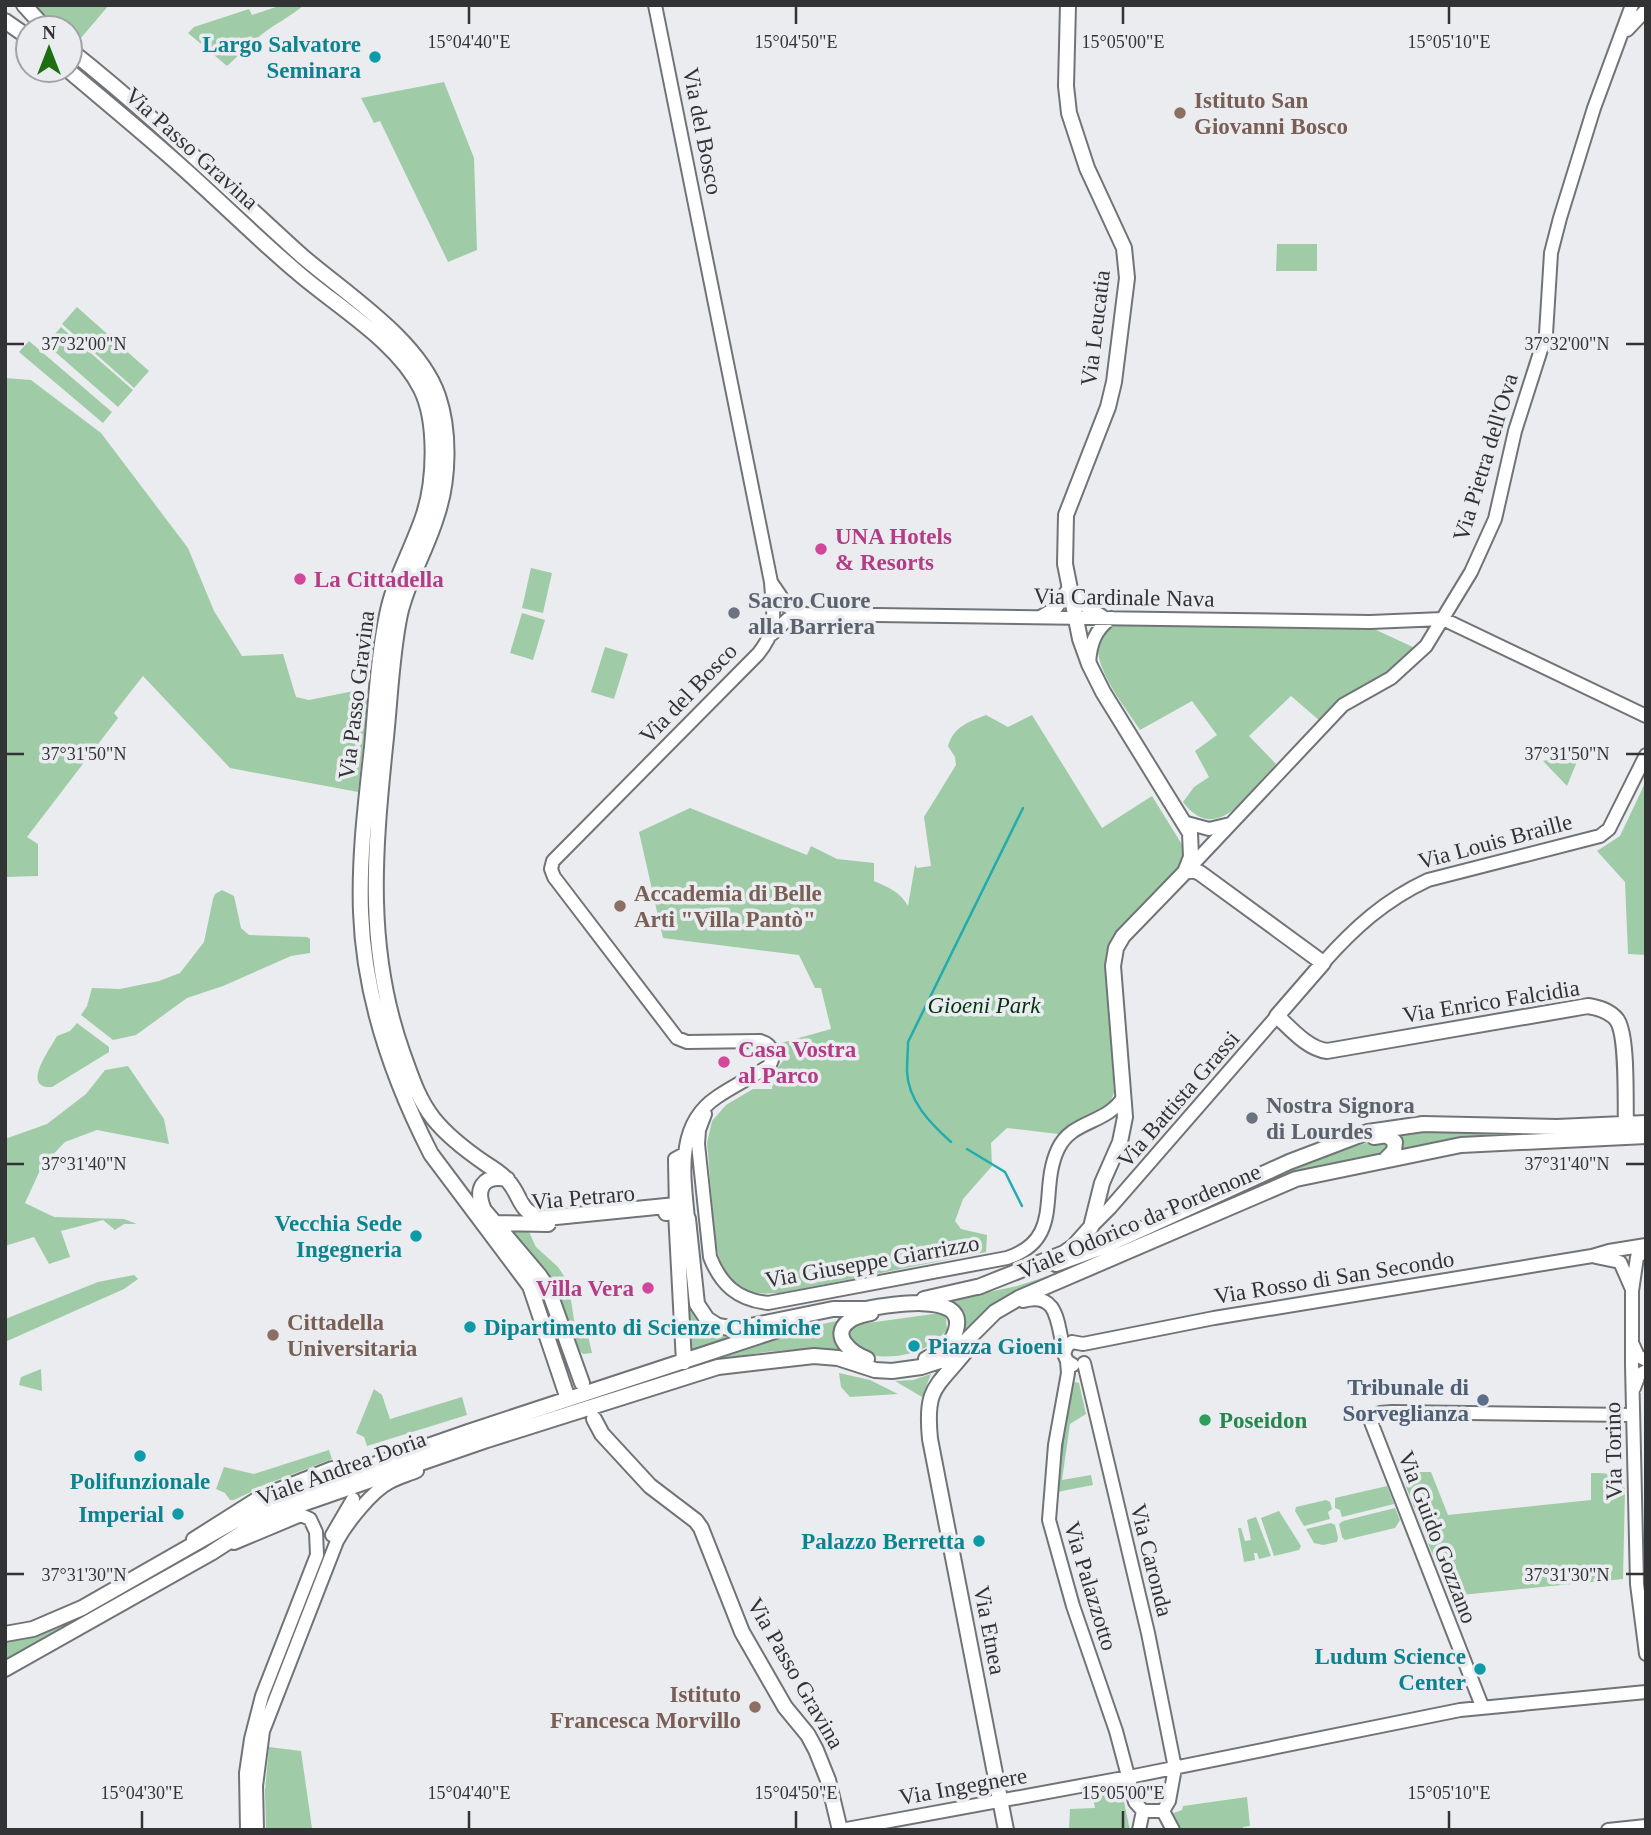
<svg xmlns="http://www.w3.org/2000/svg" width="1651" height="1835" viewBox="0 0 1651 1835" font-family="'Times New Roman',serif">
<style>
.green{fill:#9fcca7}
.lines{fill:none;stroke-linecap:round;stroke-linejoin:round}
.stream{stroke:#23abae;stroke-width:2.5}
.secondary-casing{stroke:#717477;stroke-width:16}
.primary-casing{stroke:#717477;stroke-width:18}
.secondary{stroke:#fff;stroke-width:12}
.primary{stroke:#fff;stroke-width:14}
.ticks{fill:none;stroke:#323334;stroke-width:2.5}
.culture-dot{fill:#0f9aa8;stroke:#eaecf0;stroke-width:2.5}
.education-dot{fill:#8d6e63;stroke:#eaecf0;stroke-width:2.5}
.hotel-dot{fill:#d1479c;stroke:#eaecf0;stroke-width:2.5}
.worship-dot{fill:#6b7280;stroke:#eaecf0;stroke-width:2.5}
.service-dot{fill:#5c6f8a;stroke:#eaecf0;stroke-width:2.5}
.leisure-dot{fill:#2e9e5b;stroke:#eaecf0;stroke-width:2.5}
.labels{text-anchor:middle;stroke-width:7;stroke-linejoin:round;paint-order:stroke}
.culture-label{font-size:23px;font-weight:bold;fill:#0d838f;stroke:#eaecf0;text-anchor:end}
.education-label{font-size:23px;font-weight:bold;fill:#785e54;stroke:#eaecf0;text-anchor:start}
.street-label{font-size:23px;fill:#323334;stroke:#eaecf0}
.hotel-label{font-size:23px;font-weight:bold;fill:#b23c85;stroke:#eaecf0;text-anchor:start}
.worship-label{font-size:23px;font-weight:bold;fill:#5b616d;stroke:#eaecf0;text-anchor:start}
.park-label{font-size:23px;font-style:italic;fill:#003511;stroke:#eaecf0}
.service-label{font-size:23px;font-weight:bold;fill:#4e5e75;stroke:#eaecf0;text-anchor:end}
.leisure-label{font-size:23px;font-weight:bold;fill:#27864d;stroke:#eaecf0;text-anchor:start}
.ticks-label{font-size:18px;text-anchor:middle;fill:#323334;stroke:#eaecf0;stroke-width:7;stroke-linejoin:round;paint-order:stroke}
</style>
<rect width="100%" height="100%" fill="#eaecf0"/>
<path class="green" d="M31,5H109L75,45L70,40V28H56Z
M282,5H304C290,17 275,24 261,35C249,45 238,56 227,66L188,33L194,27L249,9L252,15Z
M444,82L474,158L477,250L448,262L380,121L374,123L361,98Z
M1277,244H1317V271H1276Z
M77,307L149,371L134,388L62,324Z
M61,327L133,390L118,407L46,344Z
M29,341L112,412L103,423L19,352Z
M5,378L31,380L101,433L188,548L214,611L242,656L283,654L296,697L309,700L364,689L365,693L369,697L358,792L230,768L143,676L114,713L118,718L27,837L38,844V876L5,877Z
M531,568L552,573L543,613L522,608Z
M522,613L545,620L533,660L510,653Z
M1118,624L1372,628L1415,648L1390,671L1333,704L1320,721L1291,696L1249,736L1276,764C1252,790 1217,848 1183,802L1194,787L1209,777L1195,751L1217,735L1192,701L1140,730C1125,706 1068,639 1118,624Z
M605,647L628,654L614,699L591,692Z
M986,715L1008,727L1032,715L1102,828L1152,796L1186,851L1181,867L1114,938L1106,952L1114,1092C1109,1116 1076,1119 1058,1134L1007,1128L991,1143L992,1166L963,1199L955,1221L961,1229L987,1235L986,1252L781,1293C770,1293 759,1295 749,1291C713,1278 715,1234 712,1202C710,1182 709,1163 707,1143L712,1121L726,1105L753,1089H772L773,1073L783,1061L781,1043L831,1029L821,988H815L799,955L663,938L639,832L690,808L807,855L811,846L837,859L874,863V881C890,888 900,892 908,906L915,865L917,868L931,866L924,817L956,765L955,757L948,746C954,726 969,722 986,715Z
M1558,751L1578,759L1567,786L1543,761L1552,759Z
M1646,781V955L1628,954L1625,882L1597,851L1620,836Z
M222,890L234,896L241,928L249,935L307,937L310,939V953L291,956L223,986L187,998L136,1035L113,1040L81,1015L87,1006L92,988L120,989L159,981L180,973L204,942L213,899L215,894Z
M77,1023L109,1047V1052L52,1087C20,1089 50,1049 57,1036L70,1031Z
M128,1066L164,1119L169,1144L97,1130L65,1142L42,1166L25,1203L54,1217L124,1219L137,1224H124L115,1230L103,1220L61,1231L70,1257L49,1264L34,1237L5,1246V1139L47,1124L86,1094L105,1070Z
M1402,1130L1474,1133L1583,1131L1591,1133L1460,1139L1402,1150L1401,1140L1398,1134Z
M1380,1139L1390,1143L1386,1154L1325,1166L1268,1183L1036,1285L950,1350L952,1303L947,1301L1017,1286L1076,1267C1176,1221 1274,1169 1380,1139Z
M508,1229L528,1230L536,1247L558,1267L568,1282L576,1332L587,1331L592,1353L583,1354L580,1351L555,1285Z
M134,1275L138,1279L124,1289L5,1342V1319L98,1282Z
M692,1310C699,1327 715,1335 733,1337L691,1351L688,1311Z
M940,1313L946,1318L947,1330C939,1338 931,1346 920,1350C899,1359 852,1363 849,1332L854,1325Z
M842,1320L852,1358C799,1341 740,1354 689,1369C739,1350 789,1330 842,1320Z
M41,1369L42,1391L19,1385L21,1377Z
M839,1373L870,1380L898,1394L850,1397L841,1387Z
M931,1374L922,1397L895,1381L913,1380Z
M1075,1382L1079,1383L1086,1414L1070,1424L1062,1480L1091,1475L1093,1485L1057,1492L1071,1386Z
M374,1389L382,1395L390,1419L462,1397L467,1415L367,1446L364,1437L356,1433Z
M329,1450L332,1459L272,1482L234,1500H230L225,1493L216,1489L224,1467L254,1474Z
M1414,1472H1431L1448,1515L1591,1500V1473C1606,1473 1619,1473 1625,1489L1623,1579L1451,1596L1452,1588L1442,1559L1435,1561L1405,1484L1408,1475Z
M1387,1486L1394,1504L1342,1517L1340,1510L1335,1508V1498Z
M1326,1500L1330,1502L1332,1509L1328,1512L1330,1519L1304,1526L1295,1511L1296,1507Z
M1395,1508L1400,1520L1395,1528L1345,1540L1342,1537L1339,1524L1343,1521Z
M1279,1511L1301,1546L1299,1550L1274,1556L1261,1518Z
M1256,1517L1271,1556L1259,1559L1257,1553H1254L1255,1560L1244,1562L1238,1528H1241L1245,1541L1251,1540L1247,1520Z
M1331,1523L1335,1525L1338,1538L1337,1542L1323,1545L1314,1543L1306,1529Z
M101,1607L5,1660V1643L44,1632Z
M269,1747L301,1751L312,1828L347,1830H266L265,1791Z
M1121,1788L1130,1830H1069L1070,1809L1095,1808L1092,1794Z
M1247,1797L1250,1826L1243,1827V1830H1180L1171,1814L1182,1810L1183,1806Z"/>
<g class="lines">
<path class="stream" d="M951,1142C930,1123 908,1101 907,1071C907,1061 908,1051 908,1042L1023,808
M967,1149L1005,1172L1022,1206
M1060,1464L1065,1422"/>
<g class="secondary-casing">
<path id="secondary" d="M655,5L771,582C773,614 779,628 758,654L553,861L551,869L554,877L677,1038L687,1042L760,1041C773,1045 776,1055 769,1066C752,1077 733,1086 717,1097C675,1125 684,1175 688,1219
M1627,30L1646,10
M771,582L788,607L805,614
M1070,590L1085,606L1102,616
M1042,616L1056,608L1070,586
M772,634L788,619L805,614L1370,622L1443,619L1646,716
M1089,664C1090,644 1095,630 1111,618
M1183,822L1209,829L1230,824
M1195,862L1343,705L1391,678L1426,646L1471,572L1495,519L1515,431L1546,334L1551,253L1560,218L1594,108L1632,5
M1323,963C1354,928 1385,900 1428,880L1600,836L1609,829L1646,755
M705,1114L699,1130L698,1144L710,1257C721,1285 738,1300 768,1303L1007,1258C1065,1239 1038,1191 1058,1149C1072,1119 1107,1125 1124,1096
M676,1212L675,1159L684,1154
M1091,1227L1110,1208L1277,1016
M1646,1250L1637,1257L1632,1291V1365L1637,1584L1646,1654
M1596,1257L1620,1262L1631,1287
M1023,1301C1059,1291 1057,1324 1064,1351
M1633,1345L1638,1356L1646,1360
M1067,1361L1068,1373L1055,1445L1049,1520L1073,1606L1116,1731L1135,1802L1143,1811H1163L1169,1801L1175,1768L1148,1633L1084,1363
M1073,1365L1067,1361L1064,1354L1067,1346L1072,1342L1083,1344L1214,1318L1592,1256L1609,1251L1646,1245
M1634,1388L1639,1375L1646,1371
M332,1535L353,1499
M193,1539L261,1496L332,1468
M234,1543L301,1515L310,1519L316,1532L317,1555L262,1696L251,1739L246,1773L247,1830
M1482,1706L1371,1422L1380,1413L1392,1412L1633,1415
M1163,1811L1173,1830
M257,1830L256,1786L263,1731L337,1541C347,1523 371,1492 390,1482C399,1477 408,1475 417,1471
M841,1830L1129,1777L1460,1710L1646,1692
M1139,1830L1143,1811
M1608,1830L1646,1826"/>
</g>
<g class="primary-casing">
<path id="primary" d="M24,5L45,28
M5,21L28,37
M70,50C151,114 225,186 302,256C346,294 419,340 438,396C450,431 449,480 437,515C427,549 408,579 400,614C391,657 390,703 385,747C374,854 366,951 403,1054C411,1076 418,1099 433,1118C447,1136 467,1151 486,1164C494,1169 502,1174 508,1181C523,1198 518,1214 546,1218L676,1205L688,1219L697,1304L707,1319L718,1326L736,1329L833,1309H869
M68,70C107,103 146,135 184,169C222,203 258,239 297,272C336,306 397,341 421,389C437,421 435,480 424,514C413,548 394,579 387,615C378,658 376,703 372,747C366,802 359,857 361,912C364,997 392,1078 431,1154L530,1286L568,1399
M1185,872L1193,870L1200,873L1323,963L1277,1016C1291,1029 1308,1049 1327,1051L1588,1006C1600,1008 1610,1011 1617,1020C1628,1036 1625,1103 1626,1124
M1374,1137L1387,1135L1395,1142L1394,1151L1386,1159
M507,1179C482,1174 475,1190 484,1210L539,1275L548,1288L582,1383
M666,1213L676,1212L684,1362
M494,1223L548,1224
M1056,1264L1103,1247L1289,1162L1368,1132L1423,1124L1557,1127L1646,1123
M978,1287L1064,1253L1074,1246L1091,1227L1102,1183L1120,1142L1125,1117L1113,966L1116,948L1123,936L1185,872L1191,857L1190,833L1103,692L1089,664L1080,639L1065,564L1066,515L1108,407L1114,382L1127,278L1124,248L1087,168L1069,113L1066,86L1068,5
M924,1299L981,1286
M861,1310C882,1306 968,1289 956,1330C952,1344 939,1353 926,1359
M965,1352C935,1389 925,1388 930,1439L1006,1830
M867,1359C853,1354 829,1336 849,1321C855,1316 863,1315 871,1313
M594,1419L602,1434L650,1486L696,1521L701,1528L742,1632L785,1707L808,1735L816,1750L828,1780L840,1830
M5,1634L33,1629L82,1608L252,1511L293,1493L468,1432L787,1327
M5,1669L211,1553L262,1520L279,1512L487,1440L718,1367L814,1356L838,1358L875,1370L892,1371L921,1367L949,1358L995,1312L1019,1298L1296,1179L1461,1145L1646,1136"/>
</g>
<use href="#secondary" class="secondary"/>
<use href="#primary" class="primary"/>
</g>
<path class="ticks" d="M469,7V24M796,7V24M1123,7V24M1449,7V24M7,344H24M1626,344H1644M7,754H24M1626,754H1644M7,1164H24M1626,1164H1644M7,1574H24M1626,1574H1644M142,1811V1828M469,1811V1828M796,1811V1828M1123,1811V1828M1449,1811V1828"/>
<g class="culture-dot">
<circle cx="375" cy="57" r="7"/>
<circle cx="416" cy="1236" r="7"/>
<circle cx="470" cy="1327" r="7"/>
<circle cx="914" cy="1346" r="7"/>
<circle cx="140" cy="1456" r="7"/>
<circle cx="178" cy="1514" r="7"/>
<circle cx="979" cy="1541" r="7"/>
<circle cx="1480" cy="1669" r="7"/>
</g>
<g class="education-dot">
<circle cx="1180" cy="113" r="7"/>
<circle cx="620" cy="906" r="7"/>
<circle cx="273" cy="1335" r="7"/>
<circle cx="755" cy="1707" r="7"/>
</g>
<g class="hotel-dot">
<circle cx="821" cy="549" r="7"/>
<circle cx="300" cy="579" r="7"/>
<circle cx="724" cy="1062" r="7"/>
<circle cx="648" cy="1288" r="7"/>
</g>
<g class="worship-dot">
<circle cx="734" cy="613" r="7"/>
<circle cx="1252" cy="1118" r="7"/>
</g>
<circle class="service-dot" cx="1483" cy="1400" r="7"/>
<circle class="leisure-dot" cx="1205" cy="1420" r="7"/>
<g class="labels">
<g class="culture-label">
<text x="361" y="52">Largo Salvatore<tspan x="361" dy="26">Seminara</tspan></text>
<text x="402" y="1231">Vecchia Sede<tspan x="402" dy="26">Ingegneria</tspan></text>
<text x="484" y="1335" text-anchor="start">Dipartimento di Scienze Chimiche</text>
<text x="928" y="1354" text-anchor="start">Piazza Gioeni</text>
<text x="140" y="1489" text-anchor="middle">Polifunzionale</text>
<text x="164" y="1522">Imperial</text>
<text x="965" y="1549">Palazzo Berretta</text>
<text x="1466" y="1664">Ludum Science<tspan x="1466" dy="26">Center</tspan></text>
</g>
<g class="education-label">
<text x="1194" y="108">Istituto San<tspan x="1194" dy="26">Giovanni Bosco</tspan></text>
<text x="634" y="901">Accademia di Belle<tspan x="634" dy="26">Arti "Villa Pantò"</tspan></text>
<text x="287" y="1330">Cittadella<tspan x="287" dy="26">Universitaria</tspan></text>
<text x="741" y="1702" text-anchor="end">Istituto<tspan x="741" dy="26">Francesca Morvillo</tspan></text>
</g>
<g class="street-label">
<text transform="translate(703 131) rotate(79)" y="8">Via del Bosco</text>
<text transform="translate(192 148) rotate(42)" y="8">Via Passo Gravina</text>
<text transform="translate(1095 328) rotate(-83)" y="8">Via Leucatia</text>
<text transform="translate(1485 457) rotate(-73)" y="8">Via Pietra dell'Ova</text>
<text transform="translate(1124 597) rotate(1)" y="8">Via Cardinale Nava</text>
<text transform="translate(688 693) rotate(-46)" y="8">Via del Bosco</text>
<text transform="translate(356 695) rotate(-83)" y="8">Via Passo Gravina</text>
<text transform="translate(1495 841) rotate(-15)" y="8">Via Louis Braille</text>
<text transform="translate(1491 1001) rotate(-9)" y="8">Via Enrico Falcidia</text>
<text transform="translate(1178 1099) rotate(-49)" y="8">Via Battista Grassi</text>
<text transform="translate(583 1197) rotate(-5)" y="8">Via Petraro</text>
<text transform="translate(1139 1221) rotate(-23)" y="8">Viale Odorico da Pordenone</text>
<text transform="translate(872 1261) rotate(-10)" y="8">Via Giuseppe Giarrizzo</text>
<text transform="translate(1334 1277) rotate(-9)" y="8">Via Rosso di San Secondo</text>
<text transform="translate(1613 1451) rotate(-91)" y="8">Via Torino</text>
<text transform="translate(341 1468) rotate(-20)" y="8">Viale Andrea Doria</text>
<text transform="translate(1438 1537) rotate(69)" y="8">Via Guido Gozzano</text>
<text transform="translate(1152 1560) rotate(76)" y="8">Via Caronda</text>
<text transform="translate(1091 1586) rotate(73)" y="8">Via Palazzotto</text>
<text transform="translate(990 1630) rotate(79)" y="8">Via Etnea</text>
<text transform="translate(796 1673) rotate(60)" y="8">Via Passo Gravina</text>
<text transform="translate(963 1786) rotate(-10)" y="8">Via Ingegnere</text>
</g>
<g class="hotel-label">
<text x="835" y="544">UNA Hotels<tspan x="835" dy="26">&amp; Resorts</tspan></text>
<text x="314" y="587">La Cittadella</text>
<text x="738" y="1057">Casa Vostra<tspan x="738" dy="26">al Parco</tspan></text>
<text x="634" y="1296" text-anchor="end">Villa Vera</text>
</g>
<g class="worship-label">
<text x="748" y="608">Sacro Cuore<tspan x="748" dy="26">alla Barriera</tspan></text>
<text x="1266" y="1113">Nostra Signora<tspan x="1266" dy="26">di Lourdes</tspan></text>
</g>
<g class="park-label">
<text x="984" y="1013">Gioeni Park</text>
</g>
<g class="service-label">
<text x="1469" y="1395">Tribunale di<tspan x="1469" dy="26">Sorveglianza</tspan></text>
</g>
<g class="leisure-label">
<text x="1219" y="1428">Poseidon</text>
</g>
</g>
<g class="ticks-label">
<text x="469" y="48">15°04'40"E</text>
<text x="796" y="48">15°04'50"E</text>
<text x="1123" y="48">15°05'00"E</text>
<text x="1449" y="48">15°05'10"E</text>
<text x="84" y="350">37°32'00"N</text>
<text x="1567" y="350">37°32'00"N</text>
<text x="84" y="760">37°31'50"N</text>
<text x="1567" y="760">37°31'50"N</text>
<text x="84" y="1170">37°31'40"N</text>
<text x="1567" y="1170">37°31'40"N</text>
<text x="84" y="1581">37°31'30"N</text>
<text x="1567" y="1581">37°31'30"N</text>
<text x="142" y="1799">15°04'30"E</text>
<text x="469" y="1799">15°04'40"E</text>
<text x="796" y="1799">15°04'50"E</text>
<text x="1123" y="1799">15°05'00"E</text>
<text x="1449" y="1799">15°05'10"E</text>
</g>
<rect width="1651" height="1835" fill="none" stroke="#323334" stroke-width="14"/>
<g transform="translate(49 49)"><circle r="33" fill="#eaecf0" stroke="#a0a2a5" stroke-width="2"/>
<path d="M0-5L12 26L0 18L-12 26Z" fill="#1d6d12"/>
<text y="-10" font-size="19" font-weight="bold" text-anchor="middle" fill="#323334">N</text>
</g>
</svg>
